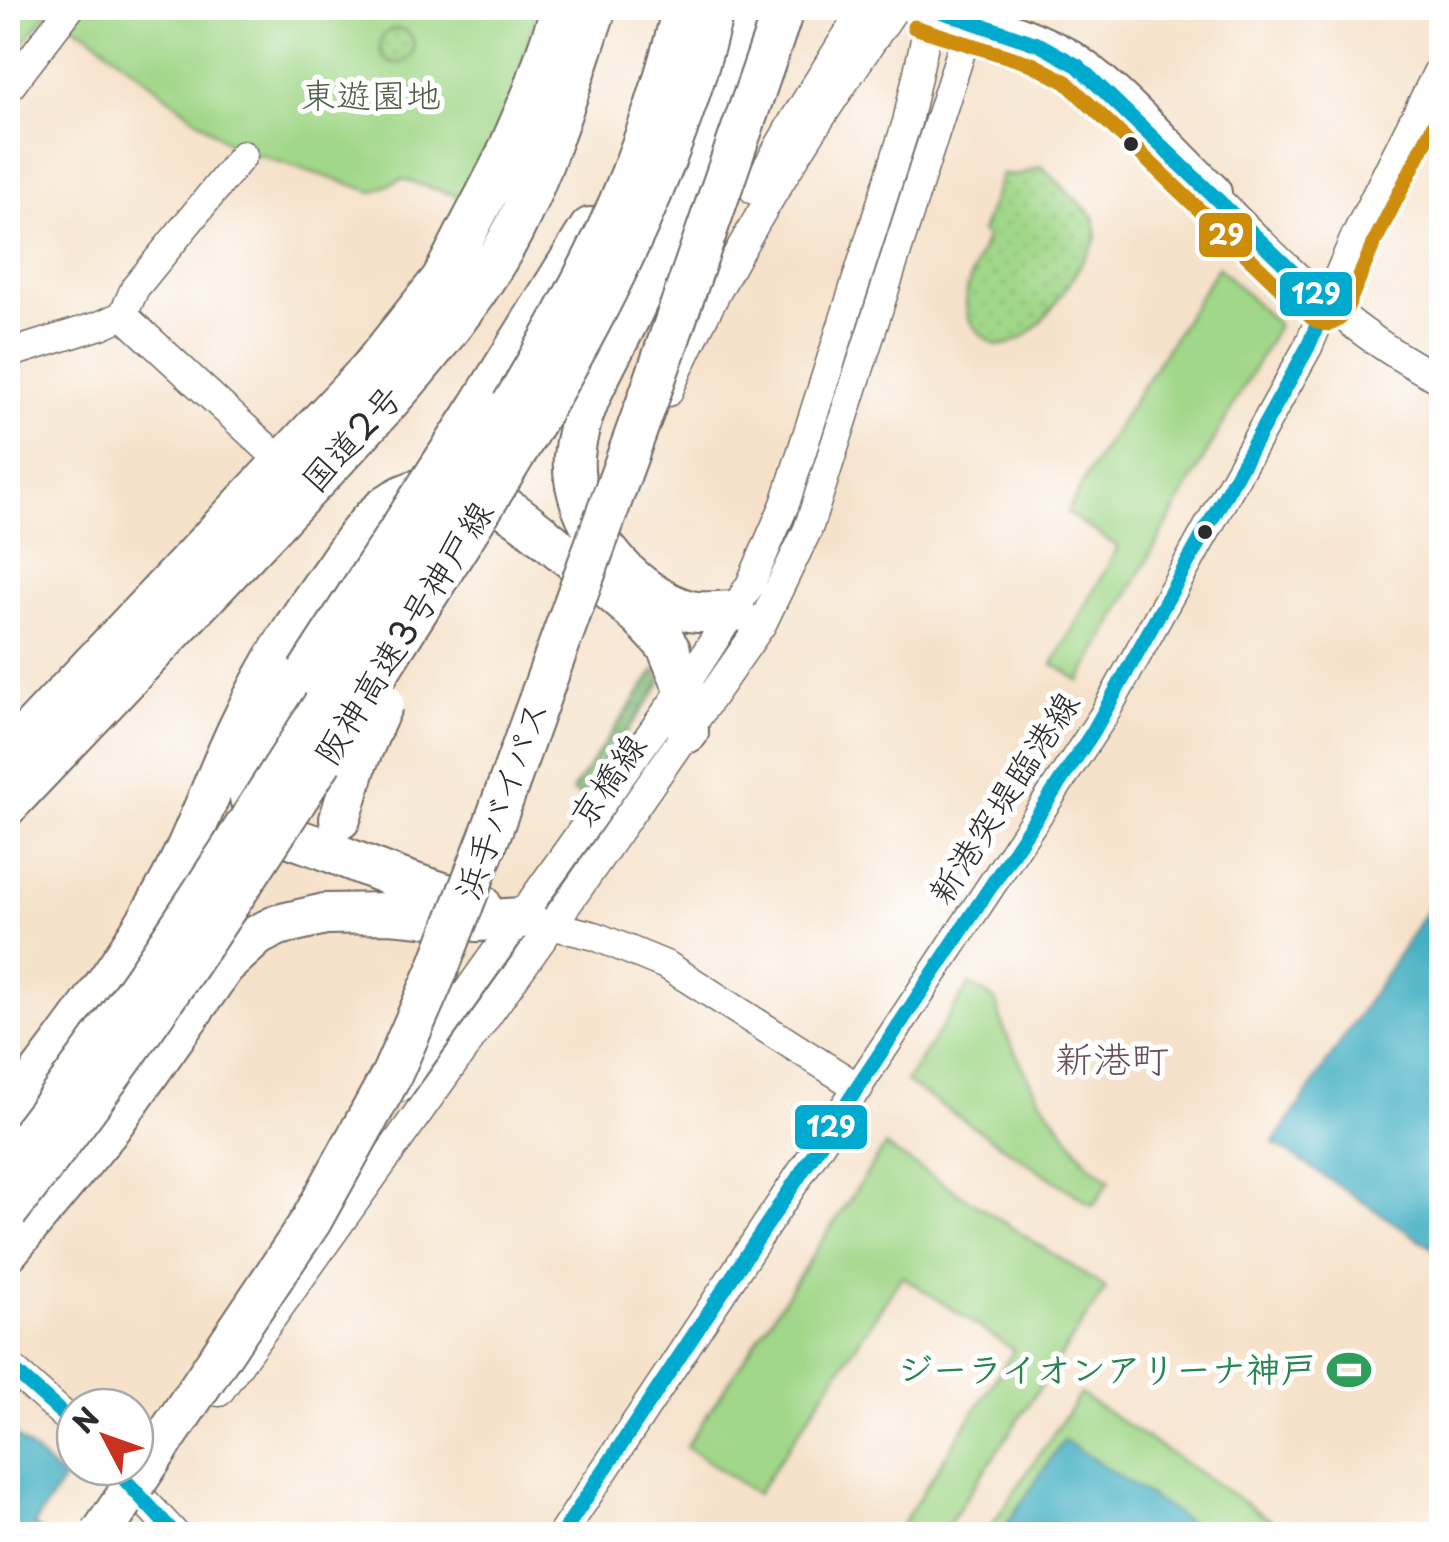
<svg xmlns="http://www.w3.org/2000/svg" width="1449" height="1542" viewBox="0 0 1449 1542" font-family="'Playpen Sans','Klee One',sans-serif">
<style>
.green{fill:#a1d788;stroke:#66815a;stroke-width:2.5}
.forest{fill:url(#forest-crowns);stroke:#567250;stroke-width:2.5}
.garden{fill:url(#garden-dots);stroke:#66815a;stroke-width:2.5}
.water{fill:#45b0c3;stroke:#386e77;stroke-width:2.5}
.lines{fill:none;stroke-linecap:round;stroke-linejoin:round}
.minor-casing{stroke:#726b63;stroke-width:31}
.highway-casing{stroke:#726b63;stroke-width:44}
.minor{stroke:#fff;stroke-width:28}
.highway{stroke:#fff;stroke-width:40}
.highway-bridge-casing{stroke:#726b63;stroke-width:44;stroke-linecap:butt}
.highway-bridge{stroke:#fff;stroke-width:40}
.bus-1-casing{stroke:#fff;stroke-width:22}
.bus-2-casing{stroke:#fff;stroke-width:22}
.bus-1{stroke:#00a9ce;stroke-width:15}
.bus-2{stroke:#ce8d09;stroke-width:15}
.bus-dot{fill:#2b2b2b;stroke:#fff;stroke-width:4}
.labels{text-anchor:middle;stroke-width:10;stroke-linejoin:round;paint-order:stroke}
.park-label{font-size:35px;fill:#4e5f47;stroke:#fff}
.street-label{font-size:35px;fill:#2b2b2b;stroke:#fff}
.leisure-label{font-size:35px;font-weight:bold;fill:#27864d;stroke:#fff;text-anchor:end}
.neighbourhood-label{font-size:38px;fill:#694c56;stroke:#fff}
.line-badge{stroke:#fff;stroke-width:4}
.badge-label{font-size:28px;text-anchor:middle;font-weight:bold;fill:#fff}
</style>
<defs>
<pattern id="forest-crowns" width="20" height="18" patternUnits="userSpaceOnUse" patternTransform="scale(2.5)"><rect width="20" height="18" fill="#80b874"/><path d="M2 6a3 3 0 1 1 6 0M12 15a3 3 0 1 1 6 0" fill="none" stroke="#69965f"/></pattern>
<pattern id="garden-dots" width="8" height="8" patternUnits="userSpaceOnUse" patternTransform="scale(2.5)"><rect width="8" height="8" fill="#a1d788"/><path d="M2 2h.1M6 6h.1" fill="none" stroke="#8bb976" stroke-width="1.8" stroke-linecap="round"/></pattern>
</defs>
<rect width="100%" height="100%" fill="#fff"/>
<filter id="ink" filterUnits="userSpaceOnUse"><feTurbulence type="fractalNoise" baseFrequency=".01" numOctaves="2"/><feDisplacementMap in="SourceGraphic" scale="20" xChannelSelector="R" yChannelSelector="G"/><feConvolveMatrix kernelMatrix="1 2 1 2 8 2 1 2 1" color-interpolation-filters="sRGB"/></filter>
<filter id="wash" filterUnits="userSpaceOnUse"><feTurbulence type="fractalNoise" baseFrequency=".0048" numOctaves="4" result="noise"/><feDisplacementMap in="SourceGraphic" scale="40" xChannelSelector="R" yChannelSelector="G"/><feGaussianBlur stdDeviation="2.25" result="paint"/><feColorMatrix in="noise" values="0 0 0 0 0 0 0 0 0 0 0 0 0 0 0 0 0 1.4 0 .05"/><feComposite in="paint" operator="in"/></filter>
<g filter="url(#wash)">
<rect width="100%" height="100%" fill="#f6e2ca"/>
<path class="green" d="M8,8H538L514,90L468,199L402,179L373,192L231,146L87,33L49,11L8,63Z
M1218,267L1278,325L1080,681L1053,664L1118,547L1067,513L1087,475Z
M970,984L995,1000L1005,1032L1037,1094L1088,1163L1110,1180L1093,1206L906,1082Z
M885,1146L1106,1288L942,1534H896L1014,1350L902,1276L757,1494L686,1447Z
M1080,1394L1292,1534H1207L1103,1466L1041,1534H986Z"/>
<path class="forest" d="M656,669L661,679L660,685L582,795L579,796L572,791Z"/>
<path class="garden" d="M380 46a17 17 0 1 1 34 0a17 17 0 1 1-34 0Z
M1041,166L1094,217L1097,238C1075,270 1039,349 996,345C945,317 971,279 987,236L981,233L1002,174L1016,176Z"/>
<path class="water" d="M1441,890V1254L1274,1143Z
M8,1429L64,1479L34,1525L47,1534H8Z
M1064,1440L1207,1534H1000Z"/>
</g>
<g filter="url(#ink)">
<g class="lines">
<g class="minor-casing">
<path id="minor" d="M8,89L70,8
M754,190L794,120L864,8
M1211,193C1282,264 1351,336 1442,380
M123,315L135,288L243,155
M8,354L101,325L123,315L282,462
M668,392C728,256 810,130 895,8
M534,921L595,936L668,966L859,1088
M399,1088L684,687L750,585L785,504L907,122L932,8
M8,1365L75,1425
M219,1392L580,886L762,624L808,529L975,8
M113,1467L175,1534
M562,1534L1102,718L1308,347L1355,237L1442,63"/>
</g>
<g class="highway-casing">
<path id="highway" d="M920,8C959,13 1046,43 1077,66C1122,98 1170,154 1211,193
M479,407L590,228
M735,611C721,611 703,614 690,611C629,595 569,518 574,456C579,402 612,356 634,308C678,212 720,111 744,8
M659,627L684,687L688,732
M307,673L255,760C248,781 245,801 261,819C276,835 304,841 324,849C375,870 426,890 480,903
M8,754L370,369L442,279L505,158L533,93L562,8
M8,805C98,709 189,614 280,518C359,435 462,331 514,229C549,159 571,82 596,8
M340,819L357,762
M8,1116C60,1048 112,980 156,906C192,848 212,782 242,721C267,668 298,619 332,572C355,539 377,501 418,490C437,485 459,486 477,493C510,506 537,531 564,553C601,583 639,612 670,650
M8,1251L107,1132L224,966L258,935L278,925L325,914L390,913L477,921L521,918"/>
</g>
<use href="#minor" class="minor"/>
<use href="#highway" class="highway"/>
<g class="highway-bridge-casing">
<path id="highway-bridge" d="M307,673L479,407
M357,762L383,702
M8,1164C138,1000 249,822 361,645C440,520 524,396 591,263C632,183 662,95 683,8
M8,1211C149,1033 270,843 391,652C521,447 656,246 714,8
M101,1534L311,1221L391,1076L438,969L493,827L651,391L784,8"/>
</g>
<use href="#highway-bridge" class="highway-bridge"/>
<g class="bus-1-casing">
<path id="bus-1" d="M8,1365L75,1425
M113,1467L175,1534
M562,1534L1093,732L1308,347L1326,304L1078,66L1040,45L931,8"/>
</g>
<g class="bus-2-casing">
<path id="bus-2" d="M914,27L1032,64L1066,82L1312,318C1324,327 1335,325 1344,314L1373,245L1442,109"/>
</g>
<use href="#bus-1" class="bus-1"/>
<use href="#bus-2" class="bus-2"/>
</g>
</g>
<defs>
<g id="stadium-bare" transform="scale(3.45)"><path d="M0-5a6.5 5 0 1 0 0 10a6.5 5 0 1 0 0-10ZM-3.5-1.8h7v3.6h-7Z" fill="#2e9e5b" stroke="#fff" stroke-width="2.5" paint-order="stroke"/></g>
</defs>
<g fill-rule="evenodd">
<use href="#stadium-bare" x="1349" y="1370"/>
</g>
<g class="bus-dot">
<circle cx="1131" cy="144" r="9"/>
<circle cx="1205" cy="532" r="9"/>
</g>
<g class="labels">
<g class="park-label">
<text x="371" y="108">東遊園地</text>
</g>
<g class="street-label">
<text transform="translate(352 439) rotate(-48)" y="12">国道2号</text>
<text transform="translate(404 633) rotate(-58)" y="12">阪神高速3号神戸線</text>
<text transform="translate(608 781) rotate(-55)" y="12">京橋線</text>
<text transform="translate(1004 798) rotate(-57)" y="12">新港突堤臨港線</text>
<text transform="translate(502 800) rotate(-70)" y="12">浜手バイパス</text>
</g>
<g class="leisure-label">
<text x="1316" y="1382">ジーライオンアリーナ神戸</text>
</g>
<g class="neighbourhood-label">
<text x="1112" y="1073">新港町</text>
</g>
</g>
<g class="line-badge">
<rect x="1197" y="211" width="57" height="48" rx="10" fill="#ce8d09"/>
<rect x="1278" y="270" width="76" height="48" rx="10" fill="#00a9ce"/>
<rect x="793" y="1103" width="76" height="48" rx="10" fill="#00a9ce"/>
</g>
<g class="badge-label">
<text x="1226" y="245">29</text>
<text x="1316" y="304">129</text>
<text x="831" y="1137">129</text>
</g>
<rect width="1449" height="1542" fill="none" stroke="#fff" stroke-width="40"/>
<g transform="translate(105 1437) rotate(311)"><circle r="48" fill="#ffffff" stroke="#aaaaaa" stroke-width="2.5"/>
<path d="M0-8L18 38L0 25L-18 38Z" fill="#c8321e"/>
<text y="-15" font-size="28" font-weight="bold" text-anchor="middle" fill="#2b2b2b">N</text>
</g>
</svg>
